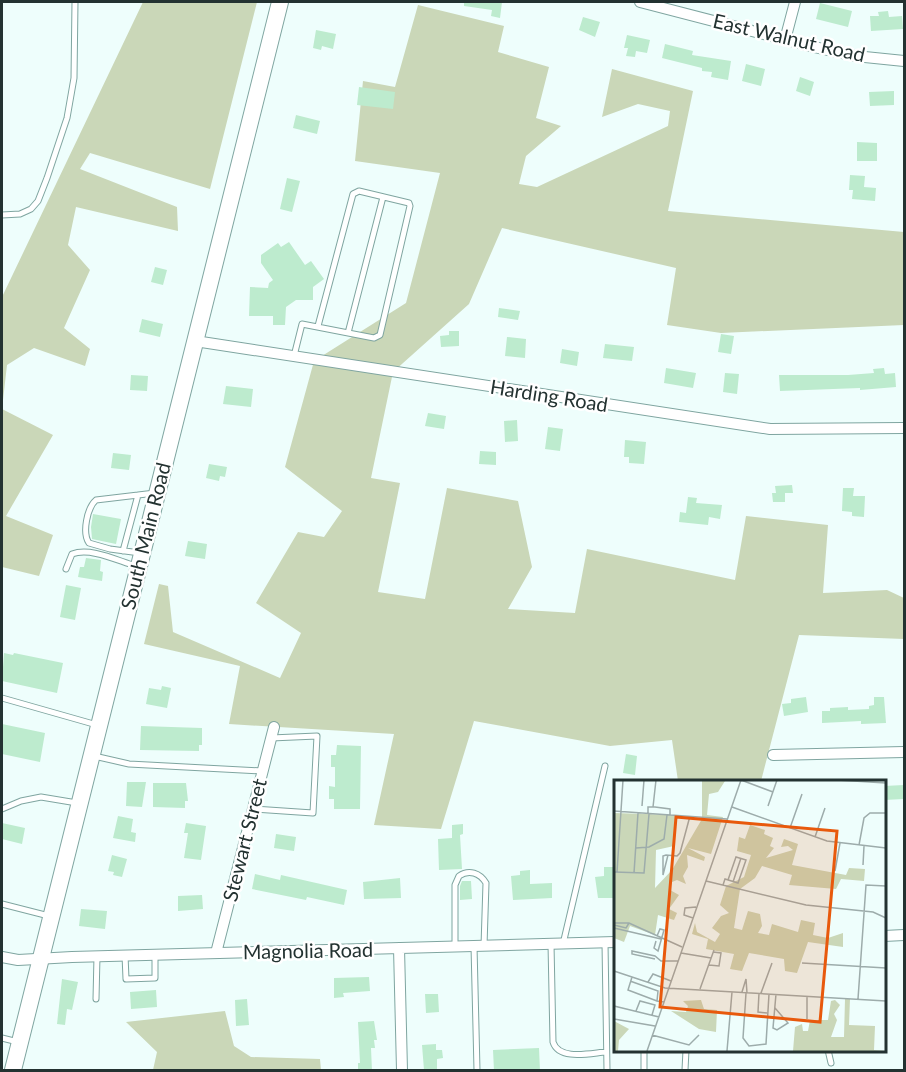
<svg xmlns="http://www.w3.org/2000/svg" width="906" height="1072" viewBox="0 0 906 1072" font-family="Lato,sans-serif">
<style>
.green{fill:#cad7b8}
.building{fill:#bdebce}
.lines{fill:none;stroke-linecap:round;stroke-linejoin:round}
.lane-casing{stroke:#7fa5a0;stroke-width:7}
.street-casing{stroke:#7fa5a0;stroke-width:12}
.primary-casing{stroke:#7fa5a0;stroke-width:18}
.lane{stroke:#fff;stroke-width:5}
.street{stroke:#fff;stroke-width:10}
.primary{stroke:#fff;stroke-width:16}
.labels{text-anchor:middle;stroke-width:5;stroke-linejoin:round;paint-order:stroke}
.street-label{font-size:20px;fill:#233231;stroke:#fff}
.inset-road{fill:none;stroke:#9dacab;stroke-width:1.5}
.view{fill:#e8590c;fill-opacity:0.15;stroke:#e8590c;stroke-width:3}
.inset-edge{fill:none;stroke:#233231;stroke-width:3}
</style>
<rect width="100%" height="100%" fill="#eefefc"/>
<path class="green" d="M143,2H257L210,189L90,153L80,169L177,207L178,231L76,207L68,245L90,270L64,328L90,349L85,366L34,348L7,365L2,409L53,435L6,516L53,535L39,576L2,567V297Z
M418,5L504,26L498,52L549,67L536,118L561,126L526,156L519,184L537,187L668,126L670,111L638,104L602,117L612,69L693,91L668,211L904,232V325L721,333L667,325L676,268L502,228L469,304L393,372L371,478L400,483L378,592L425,599L447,488L518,501L532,567L508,609L575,613L587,549L735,580L746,516L828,525L823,593L887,590L904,598V639L799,635L761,781H678L672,740L610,746L474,721L441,829L374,825L394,734L229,724L240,666L144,644L159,584L168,586L173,632L280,678L301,633L256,603L298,532L324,537L342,511L285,467L314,361L406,303L440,173L355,161L363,81L395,87Z
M225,1011L234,1046L251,1057L320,1059L321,1070H153L157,1052L126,1022Z"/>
<path class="building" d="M464,2H502L500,18L491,16L492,10L464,6Z
M820,3L852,11L848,27L816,19Z
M888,11L889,17L902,16L903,29L871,31L870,16H879L878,12Z
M583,17L600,22L595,37L579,30Z
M316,30L336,34L333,49L322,46L321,50L313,48Z
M627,35L650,40L647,53L636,51L635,57L626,56L628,48H624Z
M665,44L693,51L692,55L731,61L728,80L711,77L712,72L702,71V68L662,58Z
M746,64L765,69L761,86L742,81Z
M800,77L814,82L810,96L796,91Z
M359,87L395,92L393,109L357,105Z
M894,91V105L870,106L869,92Z
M296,115L320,121L317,134L293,128Z
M857,142L877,143V161H857Z
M850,175L865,176L864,187L876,188L875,201L852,199L853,190H849Z
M287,178L300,181L292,212L280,209Z
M289,242L305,265L311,261L324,279L313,287V300H296L286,307L285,325H273V316H249L250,287L268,288L269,283L273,280L261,263V255L278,243L281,247Z
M155,267L167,270L163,285L151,282Z
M499,308L520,311L518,320L498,317Z
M142,319L163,324L160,337L139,332Z
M449,331H459V346L441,347L440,336L449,335Z
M721,334L734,336L731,354L718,352Z
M507,337L526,339L525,358L505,356Z
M605,344L634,347L632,361L603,358Z
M562,349L579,352L577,366L560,363Z
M666,368L696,373L693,388L664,383Z
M884,368L885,374L895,373L896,387L860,390V388L780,391L779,375H848L874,373L873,369Z
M725,373L739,374L737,394L723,392Z
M131,375L148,376L147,391L130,390Z
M226,386L253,389L251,407L223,404Z
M428,413L446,416L444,429L425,426Z
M517,420L518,441L505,442L504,421Z
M548,427L563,429L560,451L545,449Z
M625,440L646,442L644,464L629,463V457H624Z
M480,451L496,452V465L479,464Z
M113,453L131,455L129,470L111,468Z
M209,464L227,467L225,477L220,476L219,481L206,478Z
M792,485L793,493H785V502H773L772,493H776L775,486Z
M843,488H854L853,496H865L864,517L852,516V512L842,511Z
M688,497L697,498L696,503L722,505L720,519L709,517L708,525L679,522L680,512L686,513Z
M93,514L121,519L116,544L92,539L91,527Z
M188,541L207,544L205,559L185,556Z
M86,558L101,560L100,571L103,572L102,581L78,577L80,567H84Z
M66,585L81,588L75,620L60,617Z
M4,653L13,655L14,653L63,663L57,693L2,681Z
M162,686L171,688L167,708L146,704L149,688L161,690Z
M806,697L808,712L784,716L782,704L791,703V699Z
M874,697H884L886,723L861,724V721L822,723V711H830V708L848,707V710L869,709V706L874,705Z
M2,724L45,733L40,762L2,754Z
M141,726L202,728V745H199V751L140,750Z
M337,745L361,746L360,809H334V799H329V786L335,787V767H331V755H336Z
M626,754L637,756L635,775L623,773Z
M127,782H146L142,807L126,806Z
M153,783H186L188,801H185V808L153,807Z
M904,785V799L884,800V786Z
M118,816L133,819L131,832L136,833L135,842L113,838Z
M2,823L25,828L22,844L2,839Z
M186,823L206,826L201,860L184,858L188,833H184Z
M463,824V834L460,835L462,869L439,870L438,839L452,838V825Z
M276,834L296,837L294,851L274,848Z
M112,855L127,859L122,877L113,875L114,872L108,871Z
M604,867H614L615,898H598L595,877L604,876Z
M530,870V884L552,883V898L513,900L511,876L520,875V871Z
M255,874L280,880L281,875L347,890L344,905L307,897L306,900L252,889Z
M400,878L401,898L364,899L363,882Z
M462,881H471L472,899L460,900V886Z
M202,895L203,909L178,911V896Z
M81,909L107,911L105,929L79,926Z
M369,977L370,991L343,993L344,997L334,998V978Z
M62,979L78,982L72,1010L67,1009L65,1025L57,1024Z
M156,990L157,1007L131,1009L130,992Z
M425,994H438L439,1012L426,1013Z
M247,999L249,1025L236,1026L235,1000Z
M374,1021L377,1040H374L375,1048H371L372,1071H358V1063H360L358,1022Z
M436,1044V1050H442L443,1058L437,1059V1069L424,1070L422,1045Z
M539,1048L540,1071H494L493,1050Z"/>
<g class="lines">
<g class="lane-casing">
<path id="lane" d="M2,215L20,214L31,209L38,201L47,178L67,118L74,78L75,2
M348,333L383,197
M294,356L302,324L374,338L380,335L410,206L409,203L359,191L353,194L318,326
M123,551L138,495
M140,553L110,549L89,543C82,533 87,508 96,500L155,493
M66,569L72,554C91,547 118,561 136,566
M2,698L97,725
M94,756L129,764L262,771
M2,809L21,801L41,797L77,803
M253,809L313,813L317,736L271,738
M2,904L49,916
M605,943L607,1070
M551,944L553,1042C559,1061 591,1053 606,1052
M563,944L605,766
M455,946V885L459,876C469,869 480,873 486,883L484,946
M474,946L477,1070
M125,955L126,979L155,978V956
M96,999L97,956
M2,1038L18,1042
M828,1050L831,1063
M644,1070V1050
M685,1070L686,1050"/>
</g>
<g class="street-casing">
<path id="street" d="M640,2L814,47L855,56L904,61
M785,40L795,2
M195,341L770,429L904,428
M773,755L904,752
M884,936L904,935
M399,948L402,1070
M216,953L274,727
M2,957L18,960L72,957L615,942"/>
</g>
<g class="primary-casing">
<path id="primary" d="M13,1070L280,2"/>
</g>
<use href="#lane" class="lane"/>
<use href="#street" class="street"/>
<use href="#primary" class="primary"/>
</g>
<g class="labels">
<g class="street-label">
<text transform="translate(789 38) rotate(13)" y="7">East Walnut Road</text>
<text transform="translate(549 396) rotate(9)" y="7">Harding Road</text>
<text transform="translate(146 536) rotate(-76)" y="7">South Main Road</text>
<text transform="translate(245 840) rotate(-76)" y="7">Stewart Street</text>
<text transform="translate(308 951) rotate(-1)" y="7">Magnolia Road</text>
</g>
</g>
<g transform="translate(614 780)">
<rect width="272" height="272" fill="#eefefc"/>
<path d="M88,0L111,1L104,12L95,14L93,35L109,37L97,74L74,68L91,77L90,81L73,75L74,87L69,96L72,104L63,100L58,102L56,110L65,115L55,129L63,133L60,140L44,135L41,155L16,146L10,162L0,158V33L63,35L60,66L42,70L41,108L58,90L88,39ZM136,45L151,50L150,54L159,58L156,66L160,68L152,78L179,70L174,66L167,67L170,59L184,64L178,85L232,95L235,88L251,89L250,101L227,99L222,109L175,105L178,95L148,86L141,98L126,109L120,148L128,150L134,131L146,134L148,146L144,153L155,155L158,144L184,152L187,140L201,143L199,155L214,158L229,153V167L194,162L183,193L171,191L170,179L135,173L128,191L116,189L120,174L92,169L94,159L78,154L81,143L83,152L101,162L106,154L98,148L107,136L115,133L106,125L112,106L130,97L137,75L123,71L125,57L131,59ZM231,219H236L235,245L261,246L260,270L271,271H179L181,247L188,244L189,251H194L196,240H214L217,221L221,220L226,225L220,234L223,240L217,257H230ZM87,220L90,229L103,230L102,252L85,249L57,231L72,232L74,226L69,221ZM0,241L15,249L5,260L4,271H0Z" fill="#cad7b8"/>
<path class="inset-road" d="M127,0L159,12M223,0L272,3M28,26L30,0M154,26L163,0M39,27L42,0M118,27L213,61L272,68M0,31L113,39M34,34V27H41L56,29V35M176,48L188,14M201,57L211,28M245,65L250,38L256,33H272M22,68L35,67L50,59L53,35M54,75L49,95V76L52,75L63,76L66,73L76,36M249,85L250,66M221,91L226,63M0,92L30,93L35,34M3,92L9,0M20,93L24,33M92,101L192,125L259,132L272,138M119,102L127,78M109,105L111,99L124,103L132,80L122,77L114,100M79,138L70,135L71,128L82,127M0,143H15L68,167M0,145L12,148L15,143M0,148L47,159M42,161L40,168L44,171L50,150L46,149L43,156M67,173L97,178M41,179L18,174V171L41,176L47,181H64M188,183L272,188M95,185L105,186L107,173L99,172M0,191L51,208L272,221M18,197L14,210L43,221M16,201L44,211L43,221L50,222M34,202L39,194L57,201M86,209L100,170M128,212L132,199L133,213M132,213L129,258L135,266L152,264L155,214M145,213L144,232L153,233M147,213L158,183M193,216V239M244,219L252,105L272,106M0,226L45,237M161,228L174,243L163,250L159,248L162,214M22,231L26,221L41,225L38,235M0,239L41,246M38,255L75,265L85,255M33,271L127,0M113,271L118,212"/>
<path class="view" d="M62,37L223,51L206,242L46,227Z"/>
<rect width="272" height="272" class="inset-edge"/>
</g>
<rect width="906" height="1072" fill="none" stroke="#233231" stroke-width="6"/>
</svg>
